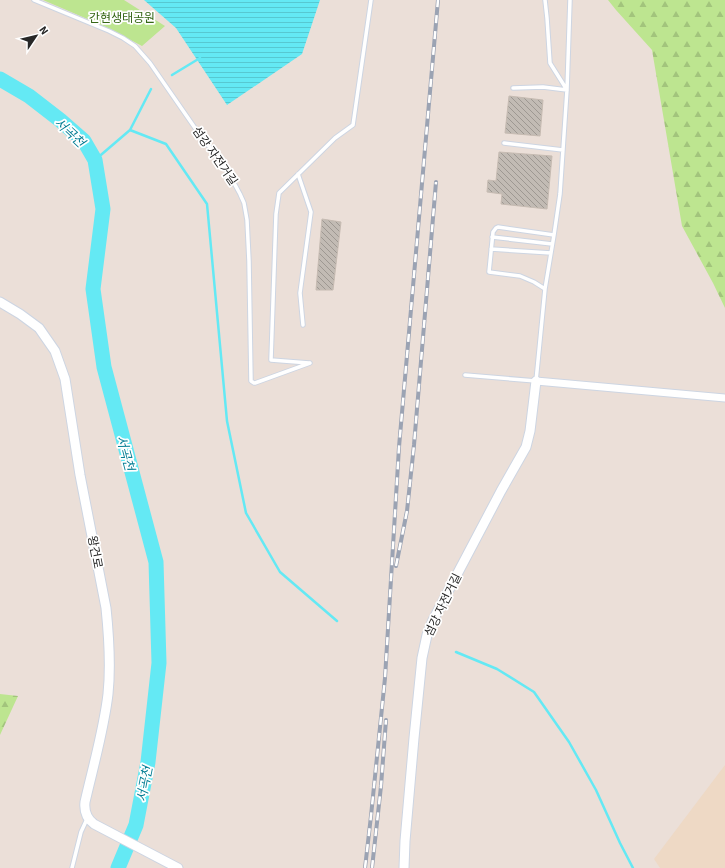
<svg xmlns="http://www.w3.org/2000/svg" width="725" height="868" viewBox="0 0 725 868" font-family="'Source Sans 3','Noto Sans KR',sans-serif">
<style>
.education{fill:#eed9c5}
.forest{fill:url(#forest-firs)}
.park{fill:#bde590}
.water{fill:url(#water-rules)}
.lines{fill:none;stroke-linecap:round;stroke-linejoin:round}
.stream{stroke:#64e9f4;stroke-width:2.5}
.river{stroke:#64e9f4;stroke-width:15}
.building{fill:url(#building-back-hatch);stroke:#c6bbb2}
.service-casing{stroke:#cdd5e2;stroke-width:5.5}
.minor-casing{stroke:#cdd5e2;stroke-width:9}
.tertiary-casing{stroke:#cdd5e2;stroke-width:11}
.service{stroke:#fff;stroke-width:3.5}
.minor{stroke:#fff;stroke-width:7}
.tertiary{stroke:#fff;stroke-width:9}
.rail-casing{stroke:#9ba3b3;stroke-width:4}
.rail{stroke:#fff;stroke-width:2.5;stroke-dasharray:8;stroke-linecap:butt}
.labels{text-anchor:middle;stroke-width:3.5;stroke-linejoin:round;paint-order:stroke}
.park-label{font-size:12px;fill:#356615;stroke:#fff}
.street-label{font-size:12px;fill:#272727;stroke:#fff}
.water-label{font-size:13px;font-style:italic;fill:#077f95;stroke:#fff}
</style>
<defs>
<pattern id="forest-firs" width="22" height="20" patternUnits="userSpaceOnUse"><rect width="22" height="20" fill="#bde590"/><path d="M5 1l3.5 6h-7zM16 11l3.5 6h-7z" fill="#a2c47c"/></pattern>
<pattern id="water-rules" width="6" height="5" patternUnits="userSpaceOnUse"><rect width="6" height="5" fill="#64e9f4"/><path d="M0 2.5h6" fill="none" stroke="#57c8d1"/></pattern>
<pattern id="building-back-hatch" width="6" height="6" patternUnits="userSpaceOnUse"><rect width="6" height="6" fill="#c2bbb4"/><path d="M-1 5l2 2M0 0l6 6M5-1l2 2" fill="none" stroke="#9e9892"/></pattern>
</defs>
<rect width="100%" height="100%" fill="#ebdfd8"/>
<path class="education" d="M725,765V868H660L654,859Z"/>
<path class="forest" d="M608,0H725V308L713,283L682,226L652,50L616,10Z
M0,694L18,696L0,735Z"/>
<path class="park" d="M43,0H124L165,26L142,46L106,27Z"/>
<path class="water" d="M144,0H320L302,54L227,105L176,28Z"/>
<g class="lines">
<path class="stream" d="M172,75L200,58
M130,130L151,89
M95,160L130,130L166,144L207,204L227,421L246,513L280,572L337,621
M456,652L497,669L534,692L569,742L596,790L620,843L633,868"/>
<path class="river" d="M0,79L29,96L60,120L84,141L95,160L103,209L93,289L104,367L156,562L159,663L148,762L136,825L118,868"/>
</g>
<path class="building" d="M509,96L543,100L540,136L505,133Z
M499,152L552,156L547,209L501,204L502,194L487,192L488,180L496,181Z
M322,219L341,222L333,290H316Z"/>
<g class="lines">
<g class="service-casing">
<path id="service" d="M34,0L109,31L123,38L135,46L150,63L195,128L227,170L240,194L244,203L247,220L249,261L251,381L254,383H255L310,363
M545,0L547,18L550,63L567,90
M513,88L543,87L567,90
M504,143L563,150
M298,174L311,212L300,293L303,325
M498,227L554,235L545,289L534,282L520,276L489,272L493,232L496,228Z
M554,235L560,194L567,90L570,0
M492,237L552,244
M491,249L551,253
M309,363L271,360L276,214L279,193L335,138L353,125L371,0
M465,375L536,381L545,289
M72,868L81,832L87,819"/>
</g>
<g class="minor-casing">
<path id="minor" d="M536,381L725,398"/>
</g>
<g class="tertiary-casing">
<path id="tertiary" d="M0,302L20,314L39,328L55,351L65,379L80,475L106,608C109,637 111,665 108,694C104,729 93,767 85,802C84,811 86,818 94,824L178,868
M404,868L405,841L414,738L422,658L427,635L433,620L501,491L526,447L530,431L536,381"/>
</g>
<use href="#service" class="service"/>
<use href="#minor" class="minor"/>
<use href="#tertiary" class="tertiary"/>
<g class="rail-casing">
<path id="rail" d="M396,566L407,511L414,445L436,182
M365,868L371,816L385,678L399,447L438,0
M372,868L381,786L386,720"/>
</g>
<use href="#rail" class="rail"/>
</g>
<g class="labels">
<g class="park-label">
<text x="122" y="22">간현생태공원</text>
</g>
<g class="street-label">
<text transform="translate(215 156) rotate(55)" y="4">섬강 자전거길</text>
<text transform="translate(95 552) rotate(79)" y="4">왕건로</text>
<text transform="translate(443 605) rotate(-64)" y="4">섬강 자전거길</text>
</g>
<g class="water-label">
<text transform="translate(70 132) rotate(43)" y="5">서곡천</text>
<text transform="translate(126 453) rotate(75)" y="5">서곡천</text>
<text transform="translate(144 784) rotate(-79)" y="5">서곡천</text>
</g>
</g>
<g transform="translate(36 36) rotate(55)" stroke="#ffffff" stroke-width="3" paint-order="stroke">
<path d="M0-3L7 15L0 10L-7 15Z" fill="#272727"/>
<text y="-6" font-size="11" font-weight="bold" text-anchor="middle" fill="#272727">N</text>
</g>
</svg>
